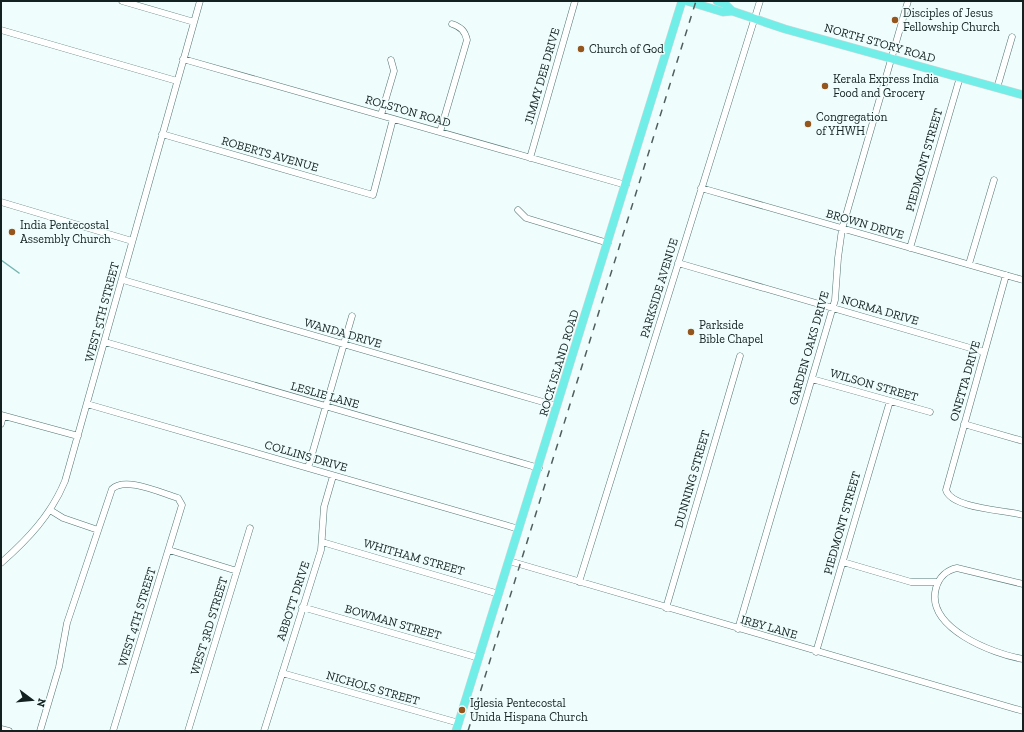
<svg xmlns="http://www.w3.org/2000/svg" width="1024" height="732" viewBox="0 0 1024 732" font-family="'Zilla Slab',serif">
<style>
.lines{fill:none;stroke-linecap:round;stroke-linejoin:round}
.stream{stroke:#73b5b0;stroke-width:1.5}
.minor-casing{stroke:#537572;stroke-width:7}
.major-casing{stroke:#d5d7d7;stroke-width:9}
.minor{stroke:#fff;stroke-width:6}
.major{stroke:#72eee8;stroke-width:8}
.rail{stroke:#505e5d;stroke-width:1.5;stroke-dasharray:7 7;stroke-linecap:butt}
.poi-dot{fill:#95561d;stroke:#effdfc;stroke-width:1.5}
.labels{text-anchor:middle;stroke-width:3;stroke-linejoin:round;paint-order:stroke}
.poi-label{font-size:12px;fill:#132120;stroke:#effdfc;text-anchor:start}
.street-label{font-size:12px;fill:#132120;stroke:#effdfc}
</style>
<rect width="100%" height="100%" fill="#effdfc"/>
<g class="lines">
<path class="stream" d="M1,260L19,273"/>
<g class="minor-casing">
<path id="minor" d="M122,1L194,22
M1,30L177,81
M183,59L626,185
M997,88L1012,37
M381,115L394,71L391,60
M440,132L467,40C465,31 461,27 452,24
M162,134L373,195L393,119
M530,158L575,1
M701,188L1023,280
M1,202L132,241
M518,210L526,218L608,243
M910,248L960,77
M678,263L984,352
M969,264L994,180
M1006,275L946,490C952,509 1006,510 1023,515
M123,280L557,406
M105,342L539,468
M812,379L930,412
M87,404L519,529
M1,415L78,436
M1,424L3,416
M964,424L1023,441
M308,468L352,316
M50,510L63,518L98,530
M322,542L499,594
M169,550L237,571
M509,561L1023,711
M843,562L911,582H938
M1,563C28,539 51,515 65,481L200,1
M579,582L760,1
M1023,584L957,568C947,570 939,577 936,588C925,628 993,654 1023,659
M302,607L479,658
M666,608L740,356
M738,629L835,300L838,258L842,229L908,1
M816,652L890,401
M282,673L459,723
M1,729L9,731
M40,731L59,667L67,623L112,489C125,476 161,493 178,498L182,505L113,731
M188,731L250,528
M264,731L321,550L324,507L333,476"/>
</g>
<g class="major-casing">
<path id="major" d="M687,1L723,12L732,11L785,29L1023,95
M717,1L725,4L732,11
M456,731L682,1"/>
</g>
<use href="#minor" class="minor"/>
<use href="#major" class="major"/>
<path class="rail" d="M468,731L696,1"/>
</g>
<g class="poi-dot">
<circle cx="895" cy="20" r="4"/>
<circle cx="581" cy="49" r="4"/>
<circle cx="825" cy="86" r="4"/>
<circle cx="808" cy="124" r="4"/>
<circle cx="12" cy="232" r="4"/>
<circle cx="691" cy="332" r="4"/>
<circle cx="462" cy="710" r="4"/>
</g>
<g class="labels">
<g class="poi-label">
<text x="903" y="17">Disciples of Jesus<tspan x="903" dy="14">Fellowship Church</tspan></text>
<text x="589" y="53">Church of God</text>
<text x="833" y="83">Kerala Express India<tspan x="833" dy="14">Food and Grocery</tspan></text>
<text x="816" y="121">Congregation<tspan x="816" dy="14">of YHWH</tspan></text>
<text x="20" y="229">India Pentecostal<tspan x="20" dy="14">Assembly Church</tspan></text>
<text x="699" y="329">Parkside<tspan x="699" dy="14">Bible Chapel</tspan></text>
<text x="470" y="707">Iglesia Pentecostal<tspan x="470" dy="14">Unida Hispana Church</tspan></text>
</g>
<g class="street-label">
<text transform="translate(880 43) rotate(16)" y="4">NORTH STORY ROAD</text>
<text transform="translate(542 76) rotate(-74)" y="4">JIMMY DEE DRIVE</text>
<text transform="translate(408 111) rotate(16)" y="4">ROLSTON ROAD</text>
<text transform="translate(270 154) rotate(16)" y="4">ROBERTS AVENUE</text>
<text transform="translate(924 160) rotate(-74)" y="4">PIEDMONT STREET</text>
<text transform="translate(865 224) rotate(16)" y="4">BROWN DRIVE</text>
<text transform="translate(659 288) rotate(-73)" y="4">PARKSIDE AVENUE</text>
<text transform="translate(880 310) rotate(16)" y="4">NORMA DRIVE</text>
<text transform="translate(102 312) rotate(-75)" y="4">WEST 5TH STREET</text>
<text transform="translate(343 333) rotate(16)" y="4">WANDA DRIVE</text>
<text transform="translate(809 348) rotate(-74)" y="4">GARDEN OAKS DRIVE</text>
<text transform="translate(559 363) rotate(-73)" y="4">ROCK ISLAND ROAD</text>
<text transform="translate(965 381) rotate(-74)" y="4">ONETTA DRIVE</text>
<text transform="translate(874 385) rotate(16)" y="4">WILSON STREET</text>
<text transform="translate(325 395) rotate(16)" y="4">LESLIE LANE</text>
<text transform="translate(306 456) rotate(16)" y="4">COLLINS DRIVE</text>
<text transform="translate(692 479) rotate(-74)" y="4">DUNNING STREET</text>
<text transform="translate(842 523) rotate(-74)" y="4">PIEDMONT STREET</text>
<text transform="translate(414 557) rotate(16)" y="4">WHITHAM STREET</text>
<text transform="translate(293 601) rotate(-72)" y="4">ABBOTT DRIVE</text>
<text transform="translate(137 617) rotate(-73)" y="4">WEST 4TH STREET</text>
<text transform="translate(393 622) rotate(16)" y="4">BOWMAN STREET</text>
<text transform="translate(209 626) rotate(-73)" y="4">WEST 3RD STREET</text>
<text transform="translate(769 627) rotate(16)" y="4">IRBY LANE</text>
<text transform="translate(373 688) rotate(16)" y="4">NICHOLS STREET</text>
</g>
</g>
<rect width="1024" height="732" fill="none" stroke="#132120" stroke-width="4"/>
<g transform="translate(32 700) rotate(106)" stroke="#effdfc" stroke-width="3" paint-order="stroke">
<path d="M0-3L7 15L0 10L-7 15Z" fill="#132120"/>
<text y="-6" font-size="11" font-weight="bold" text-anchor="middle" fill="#132120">N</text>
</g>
</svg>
